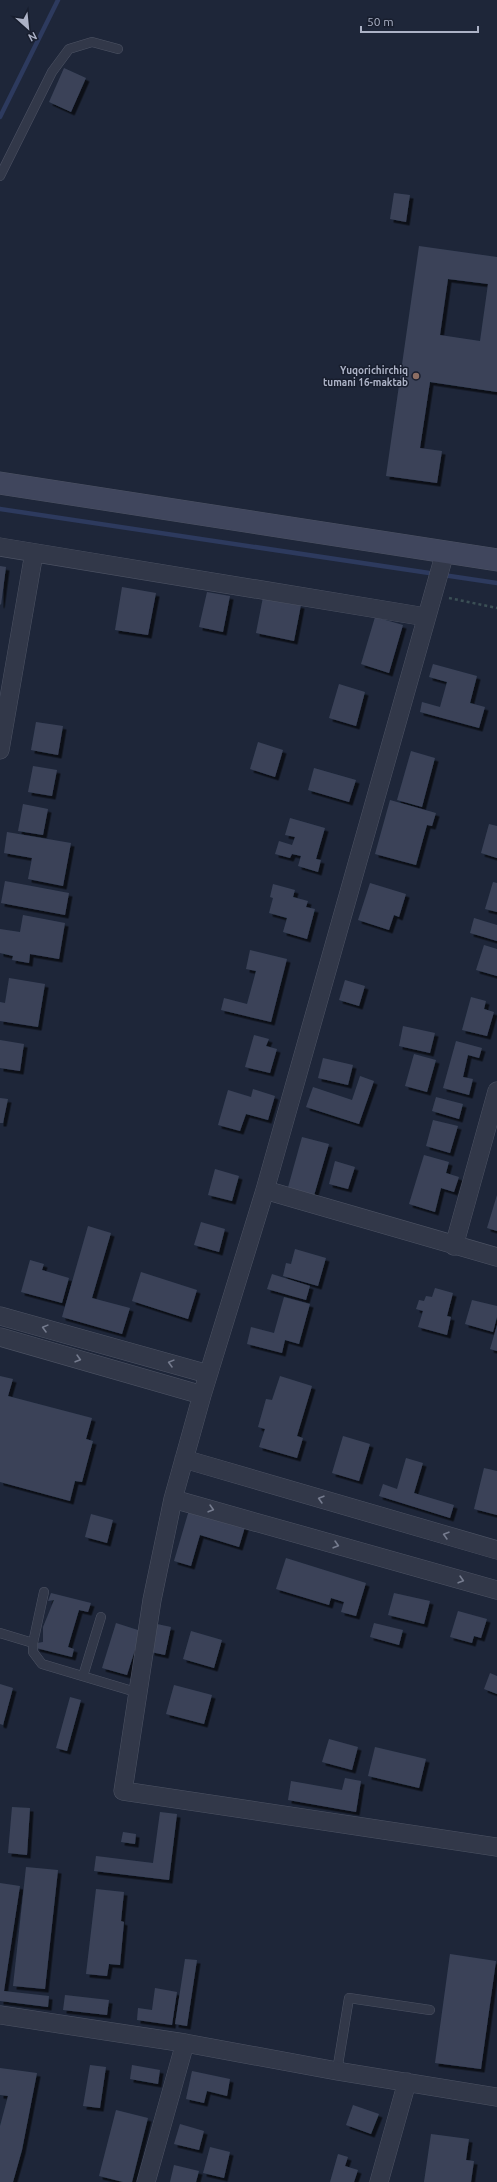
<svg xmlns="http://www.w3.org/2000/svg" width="497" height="2182" viewBox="0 0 497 2182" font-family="Ubuntu,sans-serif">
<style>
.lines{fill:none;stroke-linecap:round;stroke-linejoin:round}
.stream{stroke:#2d3a5e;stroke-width:4.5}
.building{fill:#3a4359;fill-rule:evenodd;filter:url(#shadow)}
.lane-casing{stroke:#4d5364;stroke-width:10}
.street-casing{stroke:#4d5364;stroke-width:19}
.secondary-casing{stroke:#4d5364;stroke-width:23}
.path{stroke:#3b4f55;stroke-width:2.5;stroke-dasharray:3 3;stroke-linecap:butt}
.lane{stroke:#323849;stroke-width:9}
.street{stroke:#323849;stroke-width:18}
.secondary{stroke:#40465d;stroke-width:22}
.oneway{stroke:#757b8e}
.education-dot{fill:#8d6e63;stroke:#181e2e;stroke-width:1.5}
.labels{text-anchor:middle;stroke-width:3;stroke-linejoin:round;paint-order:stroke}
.poi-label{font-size:10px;font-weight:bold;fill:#acb2c6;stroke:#181e2e;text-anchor:end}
</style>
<defs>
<filter id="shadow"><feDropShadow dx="3.5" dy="3.5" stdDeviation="0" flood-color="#0009"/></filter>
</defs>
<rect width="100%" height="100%" fill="#1e2639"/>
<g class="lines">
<path class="stream" d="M0,117L58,0
M0,509L436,574
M443,575L497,583"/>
</g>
<path class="building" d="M64,68L86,78L71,112L49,102Z
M394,193L410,195L406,222L390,219Z
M419,246L497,257V392L430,382L420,448L442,451L437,483L386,476ZM448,279L488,284L480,341L440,335Z
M0,566L6,567L1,605L0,604Z
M122,587L156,593L148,635L115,630Z
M207,592L230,596L223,632L199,627Z
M263,597L301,605L294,641L256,633Z
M375,617L403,625L389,673L361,664Z
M433,664L477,676L470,703L485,707L479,728L420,712L422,702L440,707L447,682L429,677Z
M339,684L365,692L356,726L329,718Z
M36,722L63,726L58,755L31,750Z
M258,742L283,750L275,777L250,769Z
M411,751L435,758L422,807L397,800Z
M33,766L57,770L52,796L28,792Z
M314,768L356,780L349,802L308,790Z
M390,800L436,813L432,826L427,825L416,865L375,854Z
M23,804L48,809L43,835L18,831Z
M290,818L325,828L316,859L321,860L318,872L298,866L301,856L292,854L290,858L275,854L279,841L292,845L295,837L285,835Z
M489,824L497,826V858L481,853Z
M7,832L71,843L63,886L28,879L32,858L4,853Z
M5,881L69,893L65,915L1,903Z
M493,882L497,883V912L485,909Z
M370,883L406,894L399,917L394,915L389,930L358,920Z
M273,884L295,890L293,897L308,901L306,907L315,909L307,939L283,932L287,918L269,913L273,898L270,897Z
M23,915L65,923L59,959L30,954L29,963L12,960L13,956L0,953V929L20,932Z
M474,918L497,925V941L470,933Z
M484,945L497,949V976L476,970Z
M250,950L287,959L271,1022L221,1010L224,998L247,1004L256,971L246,969Z
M9,978L45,984L38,1027L0,1021V1002L5,1003Z
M345,980L365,986L359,1006L339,1000Z
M471,997L486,1001L484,1009L494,1012L487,1036L462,1030Z
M403,1026L435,1033L430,1053L399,1046Z
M254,1035L269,1039L266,1046L277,1049L270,1073L245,1067Z
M0,1040L24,1044L20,1071L0,1068Z
M456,1041L482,1048L479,1058L468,1055L463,1077L473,1079L469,1095L443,1088Z
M414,1054L436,1060L427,1092L405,1086Z
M323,1058L353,1065L348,1085L318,1078Z
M360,1076L374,1081L359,1124L306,1107L313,1087L352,1100Z
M253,1089L275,1096L268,1120L246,1114L240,1131L218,1125L228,1090L251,1097Z
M436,1097L463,1104L459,1119L432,1111Z
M0,1098L8,1099L3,1123H0Z
M433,1120L458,1126L450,1153L426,1146Z
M302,1137L329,1144L313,1199L287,1191Z
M424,1155L449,1162L446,1173L459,1177L454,1192L441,1188L435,1212L409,1204Z
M335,1161L355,1167L348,1189L329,1184Z
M215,1169L239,1176L232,1201L208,1195Z
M497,1195V1231L487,1228Z
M201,1222L225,1229L219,1252L194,1245Z
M88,1226L111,1233L92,1298L130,1308L122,1334L62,1317Z
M295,1249L326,1258L318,1286L283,1276L286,1263L291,1264Z
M30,1260L44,1264L42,1270L69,1278L62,1303L21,1292Z
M141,1272L197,1290L188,1319L132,1301Z
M272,1274L310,1286L306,1300L267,1289Z
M435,1288L453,1293L447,1316L451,1317L447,1335L418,1327L423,1311L416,1309L419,1300L424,1301L426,1296L432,1297Z
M284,1297L310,1304L299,1344L285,1340L282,1353L247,1344L251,1327L274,1333Z
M472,1300L497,1306V1317L493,1332L465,1324Z
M497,1325V1351L490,1349Z
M0,1376L13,1379L8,1396L92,1418L86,1439L93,1441L82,1482L75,1481L70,1501L0,1482Z
M280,1376L312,1386L297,1436L303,1438L297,1458L259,1447L265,1429L258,1427L266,1399L272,1400Z
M343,1436L370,1444L359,1481L332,1473Z
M406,1458L423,1463L414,1493L454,1505L450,1518L379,1496L383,1484L397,1489Z
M484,1468L497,1471V1515L474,1509Z
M189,1510L245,1527L239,1547L200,1535L191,1566L174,1561Z
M91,1514L113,1520L107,1543L85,1537Z
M286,1558L366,1583L356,1616L341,1612L344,1602L331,1598L329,1605L276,1589Z
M51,1593L91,1603L88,1612L79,1610L68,1647L74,1649L72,1657L36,1648L37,1643L43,1642V1627L54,1600L48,1601Z
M394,1593L430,1601L424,1624L388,1615Z
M458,1611L487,1619L481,1638L474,1636L472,1643L450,1637Z
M116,1623L141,1631L127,1675L102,1668Z
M374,1623L403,1630L399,1645L370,1637Z
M157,1624L171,1627L165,1655L151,1652Z
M191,1631L222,1640L214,1668L183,1659Z
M490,1673L497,1676V1694L484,1689Z
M0,1684L13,1688L3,1725L0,1724Z
M174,1685L212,1695L204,1724L166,1714Z
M70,1697L81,1700L67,1751L56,1748Z
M329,1739L358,1747L352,1770L322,1762Z
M375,1747L426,1759L419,1788L368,1776Z
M345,1778L361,1781L356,1812L288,1800L291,1781L342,1790Z
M12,1807L30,1808L27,1855L8,1853Z
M160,1812L177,1814L169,1880L94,1871L96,1856L153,1863Z
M123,1832L136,1834L135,1844L121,1842Z
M26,1867L58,1870L45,1989L13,1986Z
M0,1883L20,1886L4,1991L49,1996L48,2007L0,2001Z
M96,1889L124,1892L121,1921L124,1922L120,1965L109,1964L107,1976L86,1974Z
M450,1954L496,1961L481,2069L435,2063Z
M185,1959L197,1960L187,2026L175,2024Z
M155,1988L177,1992L172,2025L137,2020L138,2008L152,2010Z
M65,1995L109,2000L107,2015L63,2010Z
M90,2065L106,2067L100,2108L83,2106Z
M132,2065L160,2070L158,2084L130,2079Z
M0,2068L37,2073L22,2150L13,2182H0V2126L8,2096L0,2095Z
M192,2071L230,2079L227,2096L207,2091L204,2103L186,2099Z
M353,2105L379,2114L371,2134L346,2125Z
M116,2110L148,2118L132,2182H123L99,2176Z
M180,2124L204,2131L199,2150L174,2144Z
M431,2134L469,2139L466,2160L474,2161L471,2182H424Z
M210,2147L230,2152L224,2178L203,2173Z
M338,2154L348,2157L345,2166L358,2170L354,2182H330Z
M174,2165L199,2171L196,2182H170Z"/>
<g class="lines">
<g class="lane-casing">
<path id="lane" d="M0,176L52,72L69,49L92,42L118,49
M44,1592L33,1643V1652L42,1664L139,1693
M0,1633L33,1643
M83,1676L101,1617
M337,2071L349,1998L430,2010"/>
</g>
<g class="street-casing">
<path id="street" d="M0,547L426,617
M442,563L265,1190L202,1395L173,1499L152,1600L123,1791L497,1847
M0,750L34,553
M265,1190L497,1257
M454,1246L497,1091
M0,1316L208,1374
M0,1337L202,1395
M184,1459L497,1550
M173,1499L497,1590
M0,2015L185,2043L337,2071L497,2097
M146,2182L185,2043
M379,2182L407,2082"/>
</g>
<g class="secondary-casing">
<path id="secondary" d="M0,483L497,560"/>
</g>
<path class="path" d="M449,598L497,608"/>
<use href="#lane" class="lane"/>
<use href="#street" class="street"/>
<use href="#secondary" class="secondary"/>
</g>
<defs><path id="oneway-chevron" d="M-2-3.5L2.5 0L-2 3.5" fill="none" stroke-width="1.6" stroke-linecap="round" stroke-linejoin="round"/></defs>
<g class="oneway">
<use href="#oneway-chevron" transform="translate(45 1328) rotate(-165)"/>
<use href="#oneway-chevron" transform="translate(78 1359) rotate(16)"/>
<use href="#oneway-chevron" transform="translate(171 1363) rotate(-165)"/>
<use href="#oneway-chevron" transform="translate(321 1499) rotate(-164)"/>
<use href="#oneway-chevron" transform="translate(211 1509) rotate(16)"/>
<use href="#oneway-chevron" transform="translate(446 1535) rotate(-164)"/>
<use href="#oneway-chevron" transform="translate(336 1545) rotate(16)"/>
<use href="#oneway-chevron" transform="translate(461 1580) rotate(16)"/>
</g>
<circle class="education-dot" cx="416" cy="376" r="4"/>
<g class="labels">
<g class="poi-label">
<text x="408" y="374">Yuqorichirchiq<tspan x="408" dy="12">tumani 16-maktab</tspan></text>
</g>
</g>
<g transform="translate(28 28) rotate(153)" stroke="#181e2e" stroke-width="3" paint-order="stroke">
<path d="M0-3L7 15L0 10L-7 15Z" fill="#acb2c6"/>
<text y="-6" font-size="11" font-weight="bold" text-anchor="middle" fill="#acb2c6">N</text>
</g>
<path d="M361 26v6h117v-6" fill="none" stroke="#acb2c6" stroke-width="2"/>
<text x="367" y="26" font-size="12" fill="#acb2c6" stroke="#181e2e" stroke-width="3" paint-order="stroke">50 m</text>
</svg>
